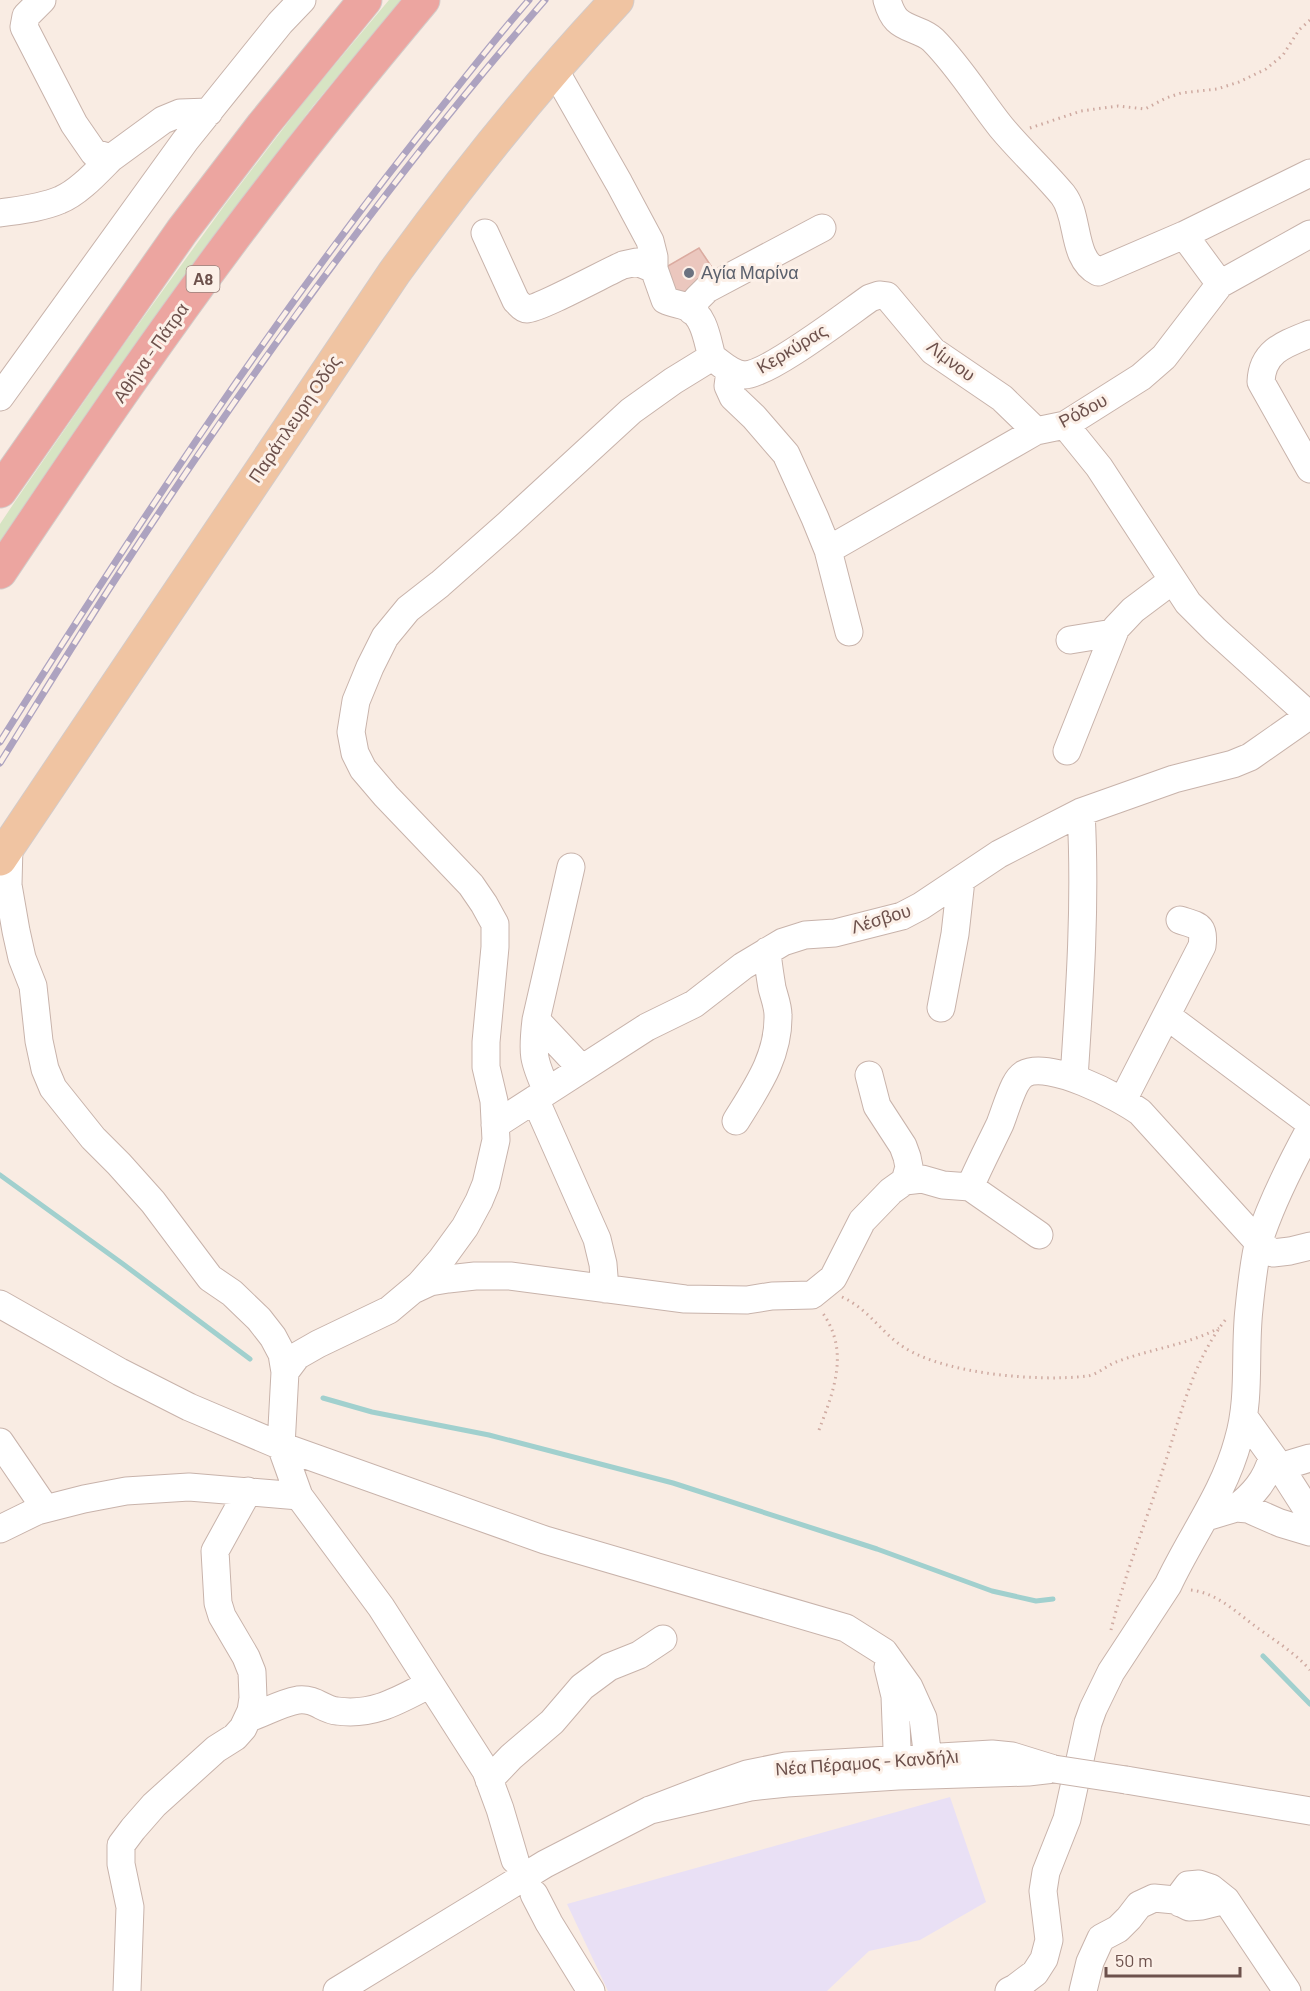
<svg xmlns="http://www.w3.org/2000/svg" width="1310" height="1991" viewBox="0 0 1310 1991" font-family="Barlow,sans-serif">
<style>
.education{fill:#e9e0f5}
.green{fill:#d7e4c3}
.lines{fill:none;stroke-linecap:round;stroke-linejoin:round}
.stream{stroke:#a1d0ce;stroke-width:5}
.building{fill:#ebc7be;stroke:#dbaba0;stroke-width:1.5;filter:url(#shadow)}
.minor-casing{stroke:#c8b3ab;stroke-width:29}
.major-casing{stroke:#d3cbc9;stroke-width:35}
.highway-casing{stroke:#d3cbc9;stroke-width:35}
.path{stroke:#cfaaa1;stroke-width:3;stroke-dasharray:1.5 4.5;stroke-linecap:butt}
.minor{stroke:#fff;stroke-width:27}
.major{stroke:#f0c4a2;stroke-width:33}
.highway{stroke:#eca5a0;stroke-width:33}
.rail-casing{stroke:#ada3c0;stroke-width:7}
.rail{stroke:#fcf0e8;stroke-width:4.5;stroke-dasharray:14;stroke-linecap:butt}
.minor-bridge-casing{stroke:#c8b3ab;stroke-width:29;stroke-linecap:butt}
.minor-bridge{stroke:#fff;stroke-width:27}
.worship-dot{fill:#6b7280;stroke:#fcf0e8;stroke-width:2}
.labels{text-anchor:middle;stroke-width:6;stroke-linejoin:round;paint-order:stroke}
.shield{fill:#fcf0e8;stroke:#98817b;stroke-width:1.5}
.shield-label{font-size:16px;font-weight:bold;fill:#6d514c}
.worship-label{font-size:18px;fill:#5b616d;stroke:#fcf0e8;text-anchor:start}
.street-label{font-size:18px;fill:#6d514c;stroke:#fcf0e8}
</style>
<defs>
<filter id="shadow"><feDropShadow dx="3.5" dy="6" stdDeviation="0" flood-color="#0004"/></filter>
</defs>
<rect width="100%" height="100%" fill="#f9ece3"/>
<path class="education" d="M950,1797L986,1902L920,1940L869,1951L827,1991H608L567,1904Z"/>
<path class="green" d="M389,0H401L313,106L205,247L127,357L0,542V524L16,500L119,351L224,206L305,100Z"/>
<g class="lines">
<path class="stream" d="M0,1175L123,1264L250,1359
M323,1398L372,1412L489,1435L673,1483L877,1549L992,1591L1036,1601L1053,1599
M1263,1656L1310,1704"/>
</g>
<path class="building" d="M699,248L717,275L679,296L661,270Z"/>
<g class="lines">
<g class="minor-casing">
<path id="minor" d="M42,0L26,16L24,27L74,124L94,153L111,158L163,120L180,113L209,112
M887,0C889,7 892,15 897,20C907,30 923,30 933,40C959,66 978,98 1001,127C1020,150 1043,171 1063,195C1080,217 1071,258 1098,272L1184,235L1310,173
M554,69L619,183L650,241L654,257V269L665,300C673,304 680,304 687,307C705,316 707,340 712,357
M0,213C20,210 41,208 60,200C78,193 97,172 111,158
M485,233L516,301C520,304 522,309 527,309C539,309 607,272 623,265L637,262L654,269
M1184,235L1220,284
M692,311L697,299L707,289L822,228
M1310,334C1285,344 1262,351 1261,382L1310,469
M712,357C722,364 731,374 744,375C768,375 847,314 870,298L879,295L887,296L933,351L1002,398L1036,431
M730,371L728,386L733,397L754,417L786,454L815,518L828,550L849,632
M0,397L185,141L280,23L302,0
M1065,425L1099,467L1188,603L1215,630L1309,715
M828,550L1036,431L1065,425L1141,377L1164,357L1220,284L1310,234
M1070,640L1113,633
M1067,751L1116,628L1133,610L1173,580
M9,845L8,885L16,931L22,958L33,986L39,1041L45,1069L53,1088L93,1138L119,1164L153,1202L210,1278L232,1293L259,1319L273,1337L282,1354L285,1372L281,1446L299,1496L381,1607L486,1771L500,1809L515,1860
M941,1008L955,934L961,880
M1167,1016L1310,1123
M536,1020L582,1069
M869,1075L877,1106L903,1146L907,1157L909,1167L905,1181
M1074,1078C1080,989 1086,900 1081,812
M547,1091C533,1060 532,1054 536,1020L571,867
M535,1099L597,1239L603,1264L605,1289
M1123,1100L1202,946C1205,925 1198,926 1180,920
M736,1121C757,1087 779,1056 778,1015C778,1006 774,996 772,988C770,975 768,964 767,951
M495,1125L647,1027L694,1004L743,966L783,942L805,935L835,933L902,916L921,906L999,854L1081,812L1174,779L1233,764L1250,757L1310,715
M1039,1235L970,1187C979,1166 990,1145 1000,1124C1005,1111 1009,1097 1015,1085C1017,1081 1021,1076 1024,1074C1049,1060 1119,1097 1140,1112L1259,1243L1273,1253L1290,1251L1310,1246
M415,1289L430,1282L448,1279L475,1276H510L685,1299L747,1300L772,1296L812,1295L833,1278L862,1221L891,1191L905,1181L922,1179L943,1185L970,1187
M0,1304L120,1372L189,1407L281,1446L545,1540L846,1628L884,1652L909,1687L923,1718L930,1775
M285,1372L297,1356L318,1344L389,1310L420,1284L441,1260L465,1227L479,1201L486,1184L496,1140L494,1101L486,1067V1042L495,947V924L484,904L471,885L386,796L363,769L355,753L351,732L356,701L370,667L385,637L408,609L440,584L508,524L631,411L673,381L712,357
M1244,1417L1280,1467L1310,1514
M0,1442L45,1508
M1280,1467L1310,1458
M1236,1508C1254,1494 1266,1480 1272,1458
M1206,1517L1236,1508L1248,1509L1280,1523L1310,1532
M0,1529L37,1511L84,1499L126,1491L189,1487L299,1496
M888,1667L895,1696L898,1775
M249,1718C264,1713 281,1703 298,1700C316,1698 323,1710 337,1711C374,1716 399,1700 430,1684
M489,1780L511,1757L552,1722L582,1687L609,1667L639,1655L663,1639
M1126,1780L1310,1811
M534,1894L549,1923L591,1991
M1180,1903L1182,1893L1188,1885L1199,1884L1211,1888L1226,1900L1287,1991
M127,1991L130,1907L121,1864V1845L133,1829L154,1805L216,1749L235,1737L243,1728L251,1711L253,1698L252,1672L246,1657L222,1616L218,1603L215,1551L248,1491
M337,1991L545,1864L650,1810L710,1787L747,1774L786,1766L992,1754L1012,1756L1054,1769L1028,1772L898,1776L787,1783L750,1787L650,1810
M1009,1991L1015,1988L1035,1973L1044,1959L1049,1940L1043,1891L1046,1872L1067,1819L1088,1723L1093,1709L1111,1672L1168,1585C1191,1536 1224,1493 1238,1441C1251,1398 1244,1353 1249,1309C1251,1289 1254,1260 1259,1241C1271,1203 1291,1164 1310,1129
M1083,1991L1090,1962L1101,1938L1118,1929L1129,1918L1139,1905L1154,1898L1175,1900L1189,1907L1202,1906L1226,1900"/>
</g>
<g class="major-casing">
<path id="major" d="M0,859L394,273C463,178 536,86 617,0"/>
</g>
<g class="highway-casing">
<path id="highway" d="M0,491L182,231L263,125L365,0
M0,572C87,442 176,311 272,187C321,123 372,61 423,0"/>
</g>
<path class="path" d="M1030,128L1081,111L1118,106L1145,109L1166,98L1181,93L1217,89L1239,82L1266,69L1283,55L1299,30L1310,20
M842,1297C870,1310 881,1333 905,1348C946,1374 1039,1382 1087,1376C1097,1375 1106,1366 1116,1362C1150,1349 1187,1345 1219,1328
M819,1430C834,1390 850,1351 822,1312
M1191,1590C1218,1593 1238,1614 1259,1629C1277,1642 1295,1653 1310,1670
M1111,1630C1125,1573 1147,1519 1165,1463C1181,1414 1193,1361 1226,1319"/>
<use href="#minor" class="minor"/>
<use href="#major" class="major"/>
<use href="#highway" class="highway"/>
<g class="rail-casing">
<path id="rail" d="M0,742C140,520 282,304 448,99C474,66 501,32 529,0
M0,763C40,699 79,635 120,572C250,373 389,179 545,0"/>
</g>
<use href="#rail" class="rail"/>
<g class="minor-bridge-casing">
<path id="minor-bridge" d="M1054,1769L1126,1780"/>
</g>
<use href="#minor-bridge" class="minor-bridge"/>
</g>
<circle class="worship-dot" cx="689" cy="273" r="6"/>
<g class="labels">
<rect class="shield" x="186.5" y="266" width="33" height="26" rx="4.5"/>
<g class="shield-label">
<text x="203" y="285">Α8</text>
</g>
<g class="worship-label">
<text x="701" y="279">Αγία Μαρίνα</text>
</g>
<g class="street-label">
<text transform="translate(792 349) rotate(-31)" y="6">Κερκύρας</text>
<text transform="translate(151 353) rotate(-55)" y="6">Αθήνα - Πάτρα</text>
<text transform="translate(951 361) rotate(37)" y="6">Λίμνου</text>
<text transform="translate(1083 411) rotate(-28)" y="6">Ρόδου</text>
<text transform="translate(295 419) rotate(-56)" y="6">Παράπλευρη Οδός</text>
<text transform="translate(881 919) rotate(-17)" y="6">Λέσβου</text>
<text transform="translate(867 1763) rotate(-4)" y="6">Νέα Πέραμος - Κανδήλι</text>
</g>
</g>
<path d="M1106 1967v9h134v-9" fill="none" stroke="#6d514c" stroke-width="3"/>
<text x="1115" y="1967" font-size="18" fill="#6d514c" stroke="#fcf0e8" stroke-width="4.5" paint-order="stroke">50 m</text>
</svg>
